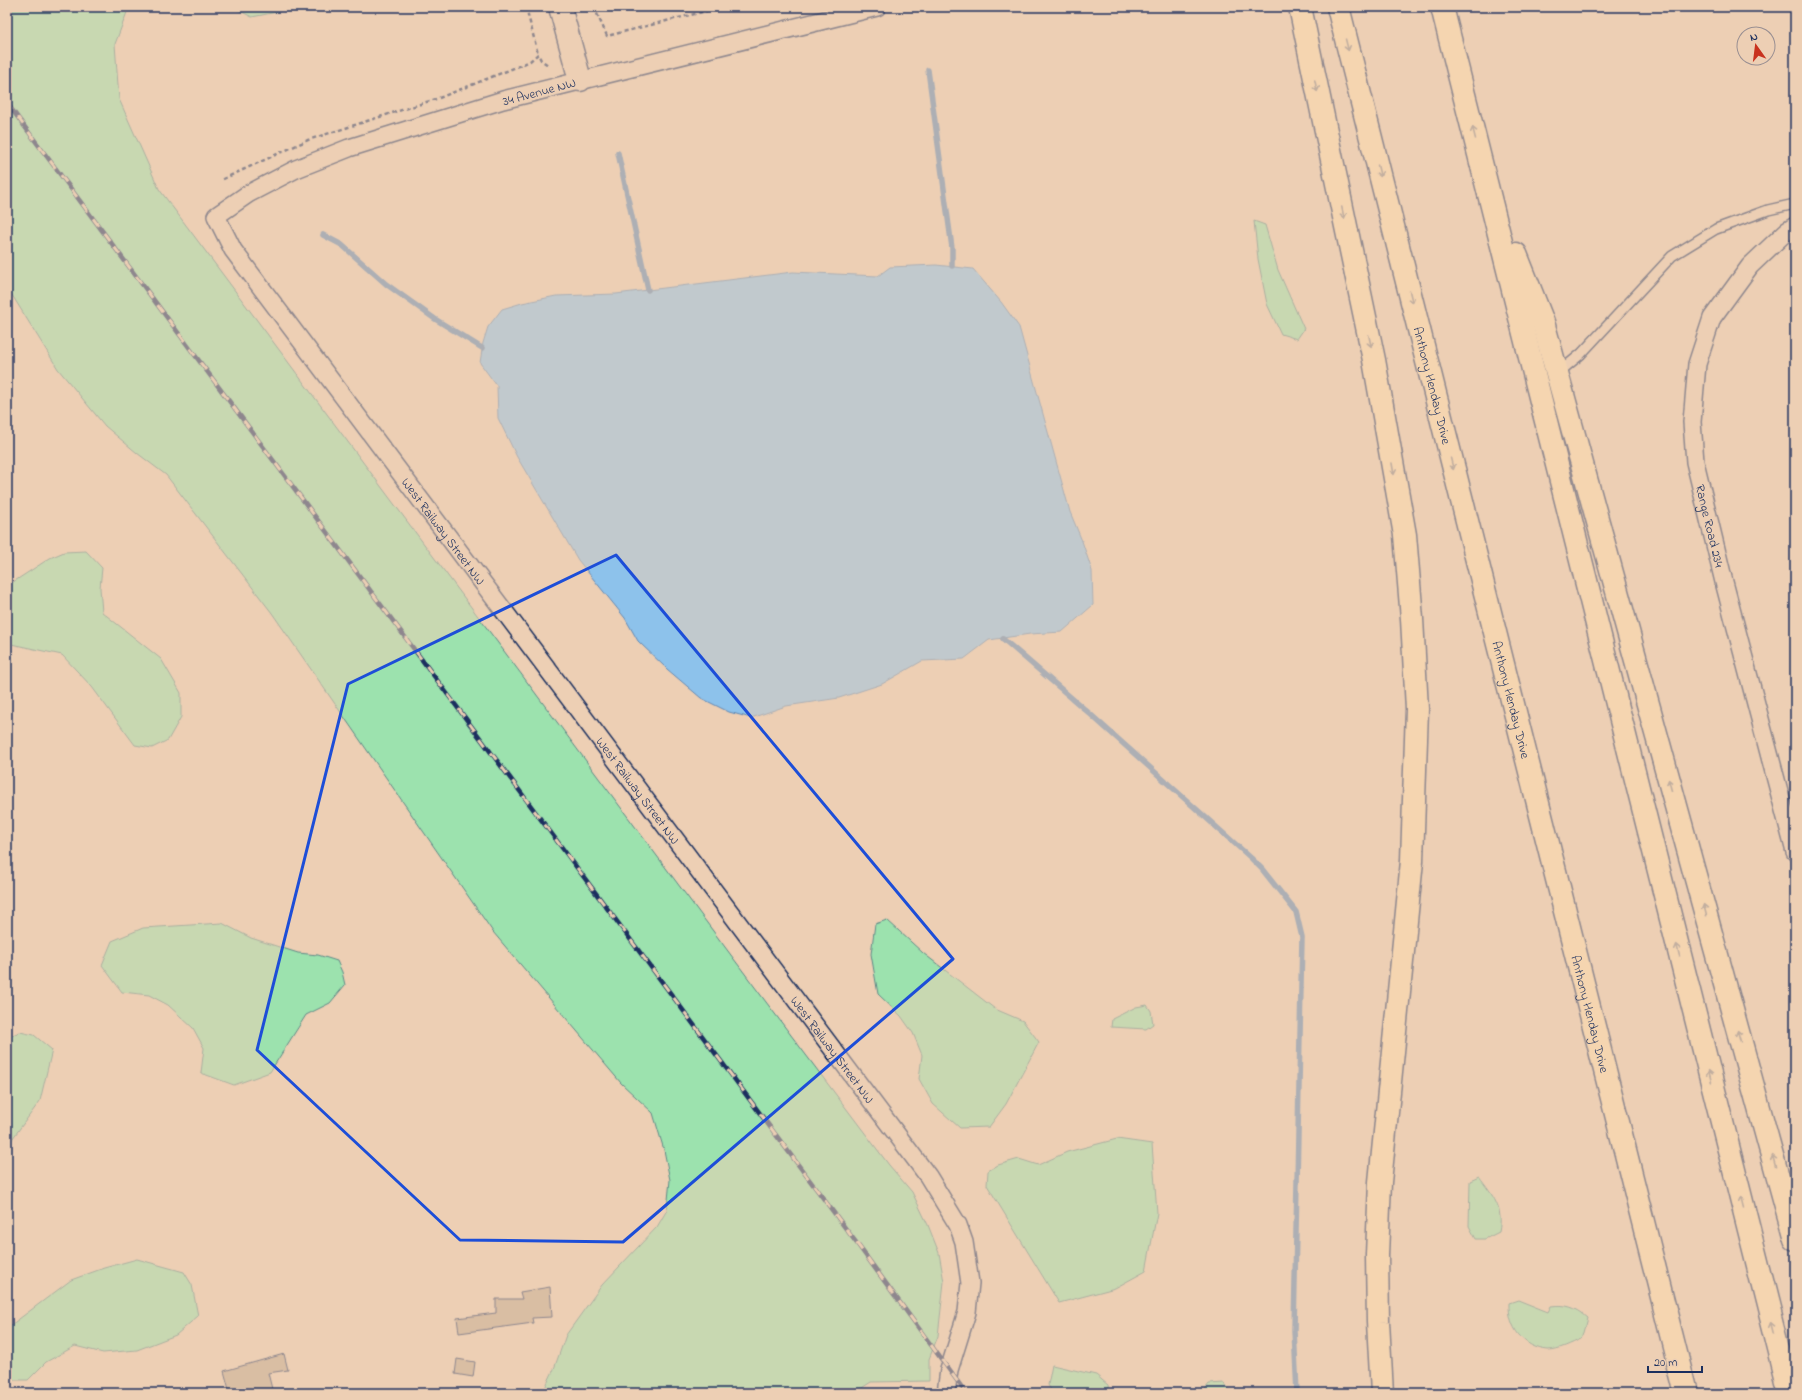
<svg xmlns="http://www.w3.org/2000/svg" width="1802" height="1400" viewBox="0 0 1802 1400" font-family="'Indie Flower',sans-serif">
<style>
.green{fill:#9ce2ae;stroke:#5c8886}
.water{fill:#8dc2eb;stroke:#5f87b3}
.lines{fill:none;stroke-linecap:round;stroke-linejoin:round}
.stream{stroke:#5f87b3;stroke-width:5.5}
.building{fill:#c1a88f;stroke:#1b2f5e}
.lane-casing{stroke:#1b2f5e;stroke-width:12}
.street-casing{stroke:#1b2f5e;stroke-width:20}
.secondary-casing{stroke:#1b2f5e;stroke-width:25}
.highway-casing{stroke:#1b2f5e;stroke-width:25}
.path{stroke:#1b2f5e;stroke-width:2.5;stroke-dasharray:4 3;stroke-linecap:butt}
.lane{stroke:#edcfb4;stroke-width:9}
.street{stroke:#edcfb4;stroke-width:17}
.secondary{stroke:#edcfb4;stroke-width:22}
.highway{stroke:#fedbac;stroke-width:22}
.rail-casing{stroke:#1b2f5e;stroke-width:4.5}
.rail{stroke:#edcfb4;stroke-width:3;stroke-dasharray:9;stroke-linecap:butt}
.oneway{stroke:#8c8585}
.marked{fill:none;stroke:#1d4ed8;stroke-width:3;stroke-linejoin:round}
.labels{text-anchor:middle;stroke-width:4;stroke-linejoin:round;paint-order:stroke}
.street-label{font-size:13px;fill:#1b2f5e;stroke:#edcfb4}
</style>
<rect width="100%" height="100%" fill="#edcfb4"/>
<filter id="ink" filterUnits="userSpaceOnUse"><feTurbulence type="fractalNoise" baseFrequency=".025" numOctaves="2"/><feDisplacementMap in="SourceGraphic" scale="8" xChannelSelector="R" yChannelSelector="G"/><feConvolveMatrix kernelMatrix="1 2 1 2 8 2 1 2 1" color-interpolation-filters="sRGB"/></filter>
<g filter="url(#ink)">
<path class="green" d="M7,7H129L115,44L119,99L159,189L766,1002L889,1165L912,1192L928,1225L939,1253L944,1282L938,1336L929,1359V1381L871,1382L854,1393H546L545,1388L554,1369L566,1335L602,1285L657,1227L667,1210L670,1180L664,1150L653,1113L621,1083L493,932L272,613L166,475L137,453L105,426L58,369L7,287Z
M232,7H291L277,12L252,17Z
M1254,221L1265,225L1278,270L1304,329L1297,339L1281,334L1267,304L1258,259Z
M86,551L102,568L100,588L102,612L161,659L181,693V717L168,740L152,748L135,745L92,687L62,655L11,644L7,645V586L50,558L64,552Z
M887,920L923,953L995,1009L1023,1021L1039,1042L1006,1104L989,1127L960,1128L933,1104L919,1079L922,1055L913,1033L901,1016L878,994L871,954L875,924Z
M222,923L251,938L298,953L318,955L337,961L342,972L345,985L330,1003L306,1015L270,1072L234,1085L201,1073L204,1048L193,1028L168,1005L149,995L122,992L102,965L112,941L143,928Z
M1147,1005L1151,1011L1153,1024L1146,1029L1111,1027L1112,1019L1136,1007Z
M20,1032L34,1035L52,1050L40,1101L7,1146V1037Z
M1117,1139L1152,1144L1157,1213L1146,1271L1115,1288L1059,1303L987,1185L988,1171L998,1165L1019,1159L1038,1165L1067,1152Z
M1479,1177C1493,1196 1504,1208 1499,1232L1485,1239H1476L1469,1226L1470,1181Z
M137,1259L184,1272L192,1285L198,1316L176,1335L137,1350L103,1353L75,1346L46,1362L28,1380H7V1328L71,1280L104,1268Z
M1518,1300L1548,1312L1551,1306C1565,1304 1576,1307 1587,1317L1581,1339C1572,1343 1559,1350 1548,1350C1523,1348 1508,1327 1509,1303Z
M1052,1365L1096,1375L1108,1385L1109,1393H1053L1048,1385Z
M1224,1383L1232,1393H1202L1209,1384Z"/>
<path class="water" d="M936,265L973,269L1001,302L1019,327L1070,512L1082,541L1092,571L1093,605L1062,632L1030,634L989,640L964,659L922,661L882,684L839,698L786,706L751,718L729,712L701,698L667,669L638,641L625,618L578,560L517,457L498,418L497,386L480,363L483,343L488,327L502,309L522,303L556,296L616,294L793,272L878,276L890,267Z"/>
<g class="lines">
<path class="stream" d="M928,70L952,248V266
M618,153L648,290
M323,235L342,245L386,284L435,319L482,348
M1003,639L1089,713L1251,858L1262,869L1296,912L1302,937L1294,1330L1297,1393"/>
</g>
<path class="building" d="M550,1287L552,1317L532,1318L533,1323L459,1333L457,1318L496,1313V1299H522L520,1292Z
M284,1354L288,1370L268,1373L273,1393H230L224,1371Z
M457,1359L475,1362L473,1377L455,1374Z"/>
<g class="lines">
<g class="lane-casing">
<path id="lane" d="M1558,373L1581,354L1672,256L1716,229L1768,210L1795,204"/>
</g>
<g class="street-casing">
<g id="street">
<path id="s1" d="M877,7L503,100L349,148L296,169L248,194L216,216L233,250L928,1176L958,1225L964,1242L970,1283L967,1312L949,1370L946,1393"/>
<path id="s2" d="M1795,226L1787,231L1750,266L1712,318L1697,364L1692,422L1695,462L1724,582L1795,852"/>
</g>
</g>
<g class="secondary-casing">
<path id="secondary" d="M560,7L580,80"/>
</g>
<g class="highway-casing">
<g id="highway">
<path d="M1300,7L1374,360L1405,535L1412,619L1417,709L1412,861L1380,1182L1377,1255L1378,1322L1382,1393"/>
<path id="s3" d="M1338,7L1686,1393"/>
<path d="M1442,7L1790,1393"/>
<path d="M1516,254L1543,322L1795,1239"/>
</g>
</g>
<path class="path" d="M526,7L538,54
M594,7L607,36L722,7
M223,179L308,140L439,98L519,66L530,61L538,54L541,60L548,65"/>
<use href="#lane" class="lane"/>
<use href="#street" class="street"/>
<use href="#secondary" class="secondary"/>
<use href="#highway" class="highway"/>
<g class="rail-casing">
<path id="rail" d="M7,103L858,1245L966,1393"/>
</g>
<use href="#rail" class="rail"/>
</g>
<defs><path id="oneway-shaft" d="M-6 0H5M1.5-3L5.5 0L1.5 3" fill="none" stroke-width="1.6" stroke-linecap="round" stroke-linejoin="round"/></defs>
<g class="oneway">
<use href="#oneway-shaft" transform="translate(1347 45) rotate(76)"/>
<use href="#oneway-shaft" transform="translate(1316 86) rotate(78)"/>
<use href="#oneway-shaft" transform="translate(1474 133) rotate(-104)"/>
<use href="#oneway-shaft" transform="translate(1379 171) rotate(76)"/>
<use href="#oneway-shaft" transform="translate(1343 213) rotate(78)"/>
<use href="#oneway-shaft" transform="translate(1411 297) rotate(76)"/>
<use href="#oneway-shaft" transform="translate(1370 341) rotate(78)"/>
<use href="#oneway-shaft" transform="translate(1452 464) rotate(76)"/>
<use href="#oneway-shaft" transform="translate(1393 469) rotate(80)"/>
<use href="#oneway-shaft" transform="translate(1670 785) rotate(-105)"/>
<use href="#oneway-shaft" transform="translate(1705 910) rotate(-105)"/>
<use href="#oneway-shaft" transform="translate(1678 950) rotate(-104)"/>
<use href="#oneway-shaft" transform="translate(1739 1036) rotate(-105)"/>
<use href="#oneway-shaft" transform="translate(1710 1076) rotate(-104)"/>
<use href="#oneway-shaft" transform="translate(1774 1161) rotate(-105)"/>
<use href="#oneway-shaft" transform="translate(1742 1202) rotate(-104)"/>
<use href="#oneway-shaft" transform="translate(1773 1328) rotate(-104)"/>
</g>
</g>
<path d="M0 0H1802V1400H0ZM616,555L953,959L623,1242L460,1240L257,1050L348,684Z" fill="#edcfb4" fill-opacity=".55" fill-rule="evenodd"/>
<path class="marked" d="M616,555L953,959L623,1242L460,1240L257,1050L348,684Z"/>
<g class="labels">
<g class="street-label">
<text transform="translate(539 91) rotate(-15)" y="5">34 Avenue NW</text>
<text dy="5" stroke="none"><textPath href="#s3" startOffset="390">Anthony Henday Drive</textPath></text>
<text dy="5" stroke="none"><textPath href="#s2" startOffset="337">Range Road 234</textPath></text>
<text dy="5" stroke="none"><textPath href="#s1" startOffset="1086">West Railway Street NW</textPath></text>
<text dy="5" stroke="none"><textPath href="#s3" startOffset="714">Anthony Henday Drive</textPath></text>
<text dy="5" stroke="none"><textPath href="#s1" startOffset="1410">West Railway Street NW</textPath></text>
<text dy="5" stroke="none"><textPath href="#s3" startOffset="1038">Anthony Henday Drive</textPath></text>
<text dy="5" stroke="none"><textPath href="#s1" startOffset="1734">West Railway Street NW</textPath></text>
</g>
</g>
<rect width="1802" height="1400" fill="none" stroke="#edcfb4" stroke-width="24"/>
<rect x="12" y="12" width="1778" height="1376" fill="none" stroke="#1b2f5e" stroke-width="1.5" filter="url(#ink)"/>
<g transform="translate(1756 46) rotate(346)"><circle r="19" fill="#edcfb4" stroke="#998f92"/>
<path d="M0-3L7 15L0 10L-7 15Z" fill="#c8321e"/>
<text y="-6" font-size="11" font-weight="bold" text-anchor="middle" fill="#1b2f5e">N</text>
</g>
<path d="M1648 1366v6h54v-6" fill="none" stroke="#1b2f5e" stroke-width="2"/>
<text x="1654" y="1366" font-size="12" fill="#1b2f5e" stroke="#edcfb4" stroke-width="3" paint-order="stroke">20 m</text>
</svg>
